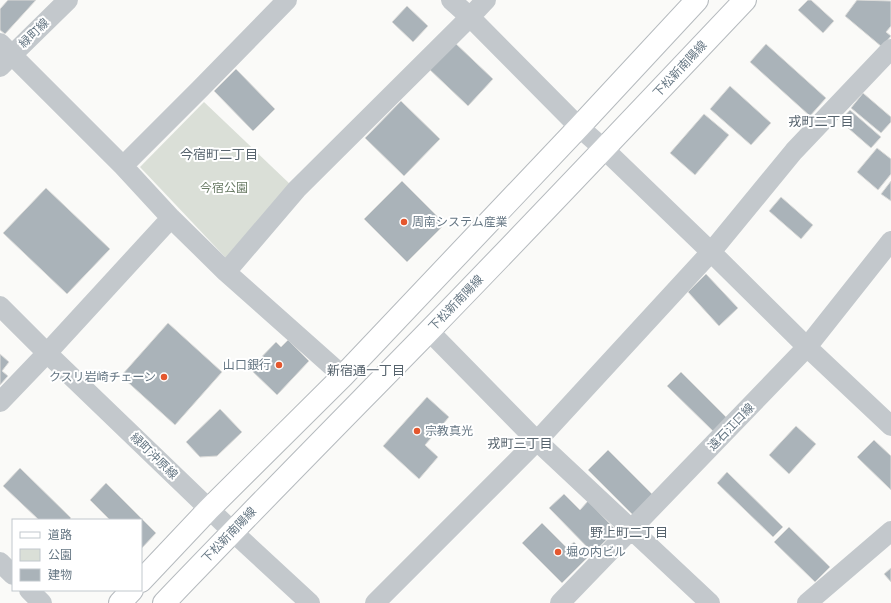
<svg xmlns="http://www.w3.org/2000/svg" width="891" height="603" viewBox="0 0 891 603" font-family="'Titillium Web','Noto Sans JP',sans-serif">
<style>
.green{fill:#dadfd7}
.building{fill:#aab3b9;stroke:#dcdcda}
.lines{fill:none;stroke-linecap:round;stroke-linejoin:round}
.major-casing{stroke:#b5babe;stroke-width:24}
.minor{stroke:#c3c8cc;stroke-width:20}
.major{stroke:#fff;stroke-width:22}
.poi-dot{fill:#e4572e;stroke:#fff;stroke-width:1.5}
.labels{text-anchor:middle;stroke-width:4;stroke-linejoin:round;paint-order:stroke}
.street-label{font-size:12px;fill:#657683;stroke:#fff}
.park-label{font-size:12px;fill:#687a64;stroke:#fff}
.poi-label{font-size:12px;fill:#657683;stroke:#fff;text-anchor:start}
.neighbourhood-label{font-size:13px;fill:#57646e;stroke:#fff}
</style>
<rect width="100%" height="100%" fill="#fafaf8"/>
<path class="green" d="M204,102L291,185L226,258L140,167Z"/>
<path class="building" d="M8,0H36L5,34L0,30V9Z
M808,0H811L834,21L823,33L798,10Z
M857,0L891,1V26L886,32L891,36L882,47L845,16Z
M407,6L428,26L413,42L392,22Z
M453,41L493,79L468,106L428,68Z
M766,44L826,98L810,116L750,62Z
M236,69L275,109L253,131L214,91Z
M730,86L771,123L751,145L710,109Z
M863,93L891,117V122L881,133L851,108Z
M401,101L440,139L404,176L365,138Z
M850,110L881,137L871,148L840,121Z
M704,114L729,135L695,175L670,153Z
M877,148L891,159V174L878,190L857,172Z
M402,181L445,224L407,262L364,219Z
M891,181V201L881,194Z
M46,188L110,249L67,294L3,233Z
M781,197L813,225L801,239L769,211Z
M706,274L738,308L719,326L688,292Z
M168,323L222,372L175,425L121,376Z
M288,340L309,361L277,395L250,369L276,342L281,347Z
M0,354L9,362L2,371L8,376L0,385Z
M681,372L729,420L716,434L667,386Z
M427,397L449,417L425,445L438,457L419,479L383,446Z
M220,409L242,432L217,456L200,457L186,442Z
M796,426L816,444L789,474L769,455Z
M874,440L891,456V490L857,457Z
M608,450L654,496L634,516L588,470Z
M20,468L71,518L69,520H39L3,486Z
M727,472L783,527L773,537L717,483Z
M106,483L156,533L141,549V520H110L90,500Z
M564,494L580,510L588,501L616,530L593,553L549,508Z
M542,523L567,548L574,542L588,557L562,583L522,543Z
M789,527L830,567L815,582L774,542Z
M891,568V582L884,574Z"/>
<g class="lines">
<g class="major-casing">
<path id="major" d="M141,581L209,509L343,376L579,127L697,0
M120,603L132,590
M164,603C251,512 340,422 428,332C535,222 640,111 745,0"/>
</g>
<path class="minor" d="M451,0L470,17L579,127L604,149L711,252L807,347L891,426
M0,43L123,166L171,218L226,272L343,376
M0,67L12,55L68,0
M123,166L200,89L287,0
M226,272L297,189L470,17L486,0
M0,306L47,353L232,531L310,603
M429,331L537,441L710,603
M0,402L47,353L171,218
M0,562L13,575
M29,590L42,603
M375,603L537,441L711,252L794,151L891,49
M560,603L807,347L891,241
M807,603L891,531"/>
<use href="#major" class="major"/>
</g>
<g class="poi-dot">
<circle cx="404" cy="222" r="4"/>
<circle cx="279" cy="365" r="4"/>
<circle cx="164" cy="377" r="4"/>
<circle cx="417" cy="431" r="4"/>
<circle cx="558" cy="552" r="4"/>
</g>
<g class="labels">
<g class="street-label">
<text transform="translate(34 33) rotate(-44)" y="4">緑町線</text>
<text transform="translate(680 69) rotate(-47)" y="4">下松新南陽線</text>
<text transform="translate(456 303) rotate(-46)" y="4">下松新南陽線</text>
<text transform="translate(731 427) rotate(-46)" y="4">遠石江口線</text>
<text transform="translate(154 456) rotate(44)" y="4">緑町沖原線</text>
<text transform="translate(229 535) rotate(-46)" y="4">下松新南陽線</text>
</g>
<g class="park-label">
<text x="224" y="192">今宿公園</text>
</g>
<g class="poi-label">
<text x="412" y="226">周南システム産業</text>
<text x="271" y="369" text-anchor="end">山口銀行</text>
<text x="156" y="381" text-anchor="end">クスリ岩崎チェーン</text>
<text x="425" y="435">宗教真光</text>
<text x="566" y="556">堀の内ビル</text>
</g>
<g class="neighbourhood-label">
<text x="821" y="126">戎町二丁目</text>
<text x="219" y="159">今宿町二丁目</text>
<text x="366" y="375">新宿通一丁目</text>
<text x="520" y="448">戎町三丁目</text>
<text x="629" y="537">野上町二丁目</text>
</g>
</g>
<rect x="12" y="519" width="130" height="72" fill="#ffffff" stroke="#c1c8cd"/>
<rect x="20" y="532" width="20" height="6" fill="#ffffff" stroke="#c1c8cd"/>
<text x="48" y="539" font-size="12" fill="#657683">道路</text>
<rect x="20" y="549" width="20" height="12" fill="#dadfd7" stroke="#c1c8cd"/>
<text x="48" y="559" font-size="12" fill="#657683">公園</text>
<rect x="20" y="569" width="20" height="12" fill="#aab3b9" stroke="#c1c8cd"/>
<text x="48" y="579" font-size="12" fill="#657683">建物</text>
</svg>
